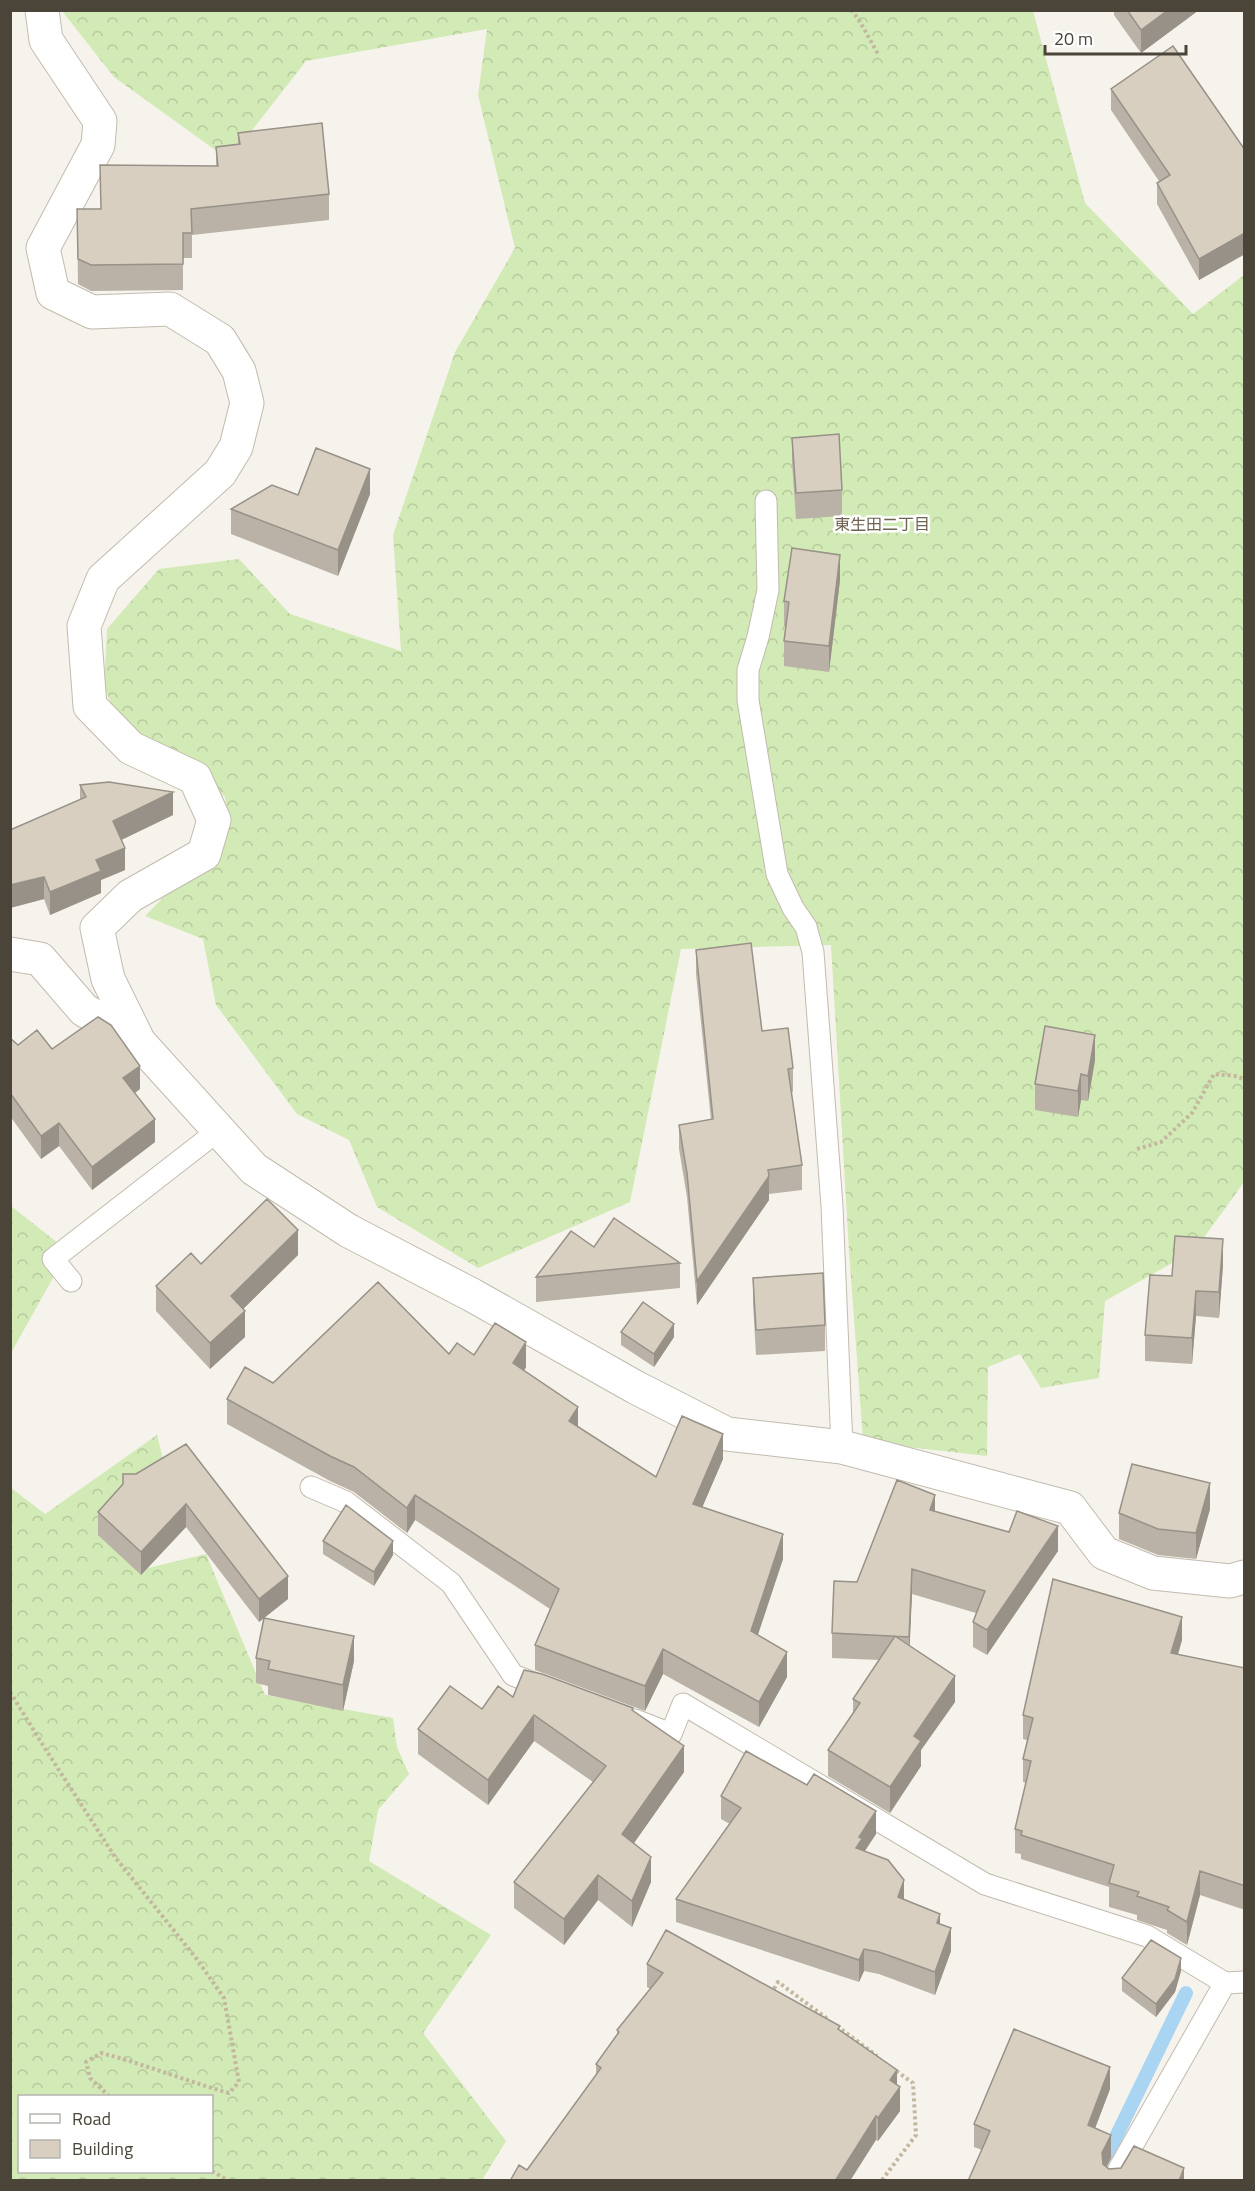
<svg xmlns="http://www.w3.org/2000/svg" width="1255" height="2191" viewBox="0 0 1255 2191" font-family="'Titillium Web','Noto Sans JP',sans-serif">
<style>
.forest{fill:url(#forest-crowns);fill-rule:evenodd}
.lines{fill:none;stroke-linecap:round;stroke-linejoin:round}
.stream{stroke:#a9d4f2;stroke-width:14}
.service-casing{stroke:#c2bbae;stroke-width:23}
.minor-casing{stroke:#c2bbae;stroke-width:35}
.path{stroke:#c4b79f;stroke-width:4;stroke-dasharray:3 3;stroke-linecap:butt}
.service{stroke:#fff;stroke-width:21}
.minor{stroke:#fff;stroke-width:33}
.wall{fill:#bab2a6}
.shaded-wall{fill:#979187}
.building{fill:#d8cfc1;stroke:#979187;stroke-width:1.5}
.labels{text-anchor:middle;stroke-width:5;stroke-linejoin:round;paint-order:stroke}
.neighbourhood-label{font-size:16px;fill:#6e6250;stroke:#fff}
</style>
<defs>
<pattern id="forest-crowns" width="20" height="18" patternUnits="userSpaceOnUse" patternTransform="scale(1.5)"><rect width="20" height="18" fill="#d2eab5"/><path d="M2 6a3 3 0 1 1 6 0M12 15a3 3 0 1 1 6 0" fill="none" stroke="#b6ca9c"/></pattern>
</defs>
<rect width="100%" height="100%" fill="#f6f3ec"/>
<path class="forest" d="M62,11H1033L1085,203L1193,314L1244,275V1182L1195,1250L1105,1301L1099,1378L1041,1388L1020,1354L988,1367L987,1456L891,1445L863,1440L849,1251L831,945L681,949L630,1202L478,1268L377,1207L349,1140L297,1114L216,1005L203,939L145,916L228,832L225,797L198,771L121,728L104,686L107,629L159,569L239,559L290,614L401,651L393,535L455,352L515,248L478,95L487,29L306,61L229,160L114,77Z
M11,1206L68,1251L11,1353Z
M157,1435L168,1479L148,1568L206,1554L265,1695L393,1718L397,1747L409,1774L378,1810L369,1861L491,1935L423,2033L506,2141L482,2180H11L10,1487L45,1514ZM20,2096H212V2172H20Z"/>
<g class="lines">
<path class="stream" d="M1095,2180L1186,1993"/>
<g class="service-casing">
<path id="service" d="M766,501L768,590L758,637L748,670V700L777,874L793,908L806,927L813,952L832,1206L842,1447
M71,1281L53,1259L219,1130
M311,1487L346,1502L451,1583L513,1675L546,1688
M635,1720L671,1734L683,1704L985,1884L1147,1936L1225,1983L1244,1982
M1114,2180L1120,2167L1225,1983"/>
</g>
<g class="minor-casing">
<path id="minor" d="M42,10L46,40L100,121L98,145L43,248L53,293L92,312L170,309L220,340L239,371L247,403L236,447L220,473L103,579L84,626L90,706L131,748L195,778L214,820L204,854L130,896L97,928L108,979L139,1042
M10,954L40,959L84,1010L139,1042L254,1169L349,1231L472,1295L635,1387L727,1434L842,1447L1070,1508L1104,1553L1153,1573L1230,1581L1244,1577"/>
</g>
<path class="path" d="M851,10L859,20L878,54
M1137,1149L1161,1142L1192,1113L1214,1074L1235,1076L1244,1079
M10,1692L46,1750L115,1857L196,1958L224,1998L239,2082L229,2093C186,2081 144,2064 101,2053L86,2062L90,2078L109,2096
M771,1994L778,1982L829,2020
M837,2026L877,2056
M212,2171L227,2180
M882,2180L916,2135L913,2083L895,2070"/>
<use href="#service" class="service"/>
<use href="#minor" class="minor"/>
</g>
<path class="wall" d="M1114,10H1199L1141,53L1114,15Z
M1111,89L1245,150V254L1199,280L1157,204V183L1159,181L1111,110Z
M238,133L329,194V220L192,235V258H183V290L91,291L78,284L77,209H101L216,166V147L238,144Z
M792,438L842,490V516L796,519L792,463Z
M370,494L338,576L231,534V509L298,495Z
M840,580L829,672L784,666V641L786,627L784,626V601Z
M80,785L173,815L121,840L125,870L101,880V893L50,915L44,899L10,908L80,799Z
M696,950L762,1031L793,1068V1092H791L802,1165V1190L769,1194V1200L697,1305L687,1197L679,1149V1125L711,1120L696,974Z
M10,1038L18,1045L52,1049L140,1089L135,1093L155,1142L92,1190L59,1146L41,1159L10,1116Z
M1095,1060L1088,1101L1081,1100L1078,1117L1035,1110V1084Z
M298,1255L243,1309L245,1337L210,1369L156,1311V1286L201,1264Z
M680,1263V1288L536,1302V1277Z
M1223,1265L1219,1318L1196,1316L1192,1364L1145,1361V1335L1172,1276Z
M753,1278L825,1325V1351L756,1355L753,1303Z
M621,1332L674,1337L654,1367L621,1345Z
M449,1354L474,1355L526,1367L524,1371L578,1427L656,1477L723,1459L702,1507L783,1559L757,1635L787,1677L759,1727L663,1674L645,1711L535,1670V1645L550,1609L415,1520L407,1533L354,1492L330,1481L227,1424V1399L273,1383Z
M186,1444L288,1599L264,1618L354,1661L343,1711L268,1695V1686L256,1683V1658L264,1618L259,1622L186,1527L141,1575L98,1535V1512L136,1474Z
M1210,1509L1196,1559L1158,1555L1119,1539V1513Z
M935,1512L1058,1551L987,1655L973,1647V1622L976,1613L912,1594L909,1646L955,1702L921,1750V1766L890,1813L828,1776V1750L853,1713V1699L879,1660L832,1658V1633L857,1582Z
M323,1541L393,1555L374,1586L323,1554Z
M1182,1640L1178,1655L1245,1668V1910L1200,1895L1187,1945L1167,1933V1930L1137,1920V1915L1109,1907V1887L1021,1859V1854L1015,1853V1829L1026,1783L1023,1782V1759L1027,1740L1023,1739V1715Z
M513,1697L633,1711L684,1772L634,1843L651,1882L632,1927L598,1900L564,1945L514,1908V1882L593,1782L534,1741L488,1805L418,1754V1729L482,1709Z
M721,1796L876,1834L865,1851L904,1900L940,1924L951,1951L935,1995L879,1974L864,1971L859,1982L676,1922V1899L730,1824L721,1819Z
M647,1964L840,2030L897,2085L900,2111L878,2141L876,2140L527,2170L596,2075V2064L617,2034V2030L650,1989L647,1987Z
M1181,1971L1175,1992L1156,2017L1122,1991V1978Z
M1014,2029L1110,2067V2089L1095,2128L1111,2135V2158L1106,2167L1109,2169L1121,2168L1134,2146L1184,2168V2181H968L982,2150L974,2147V2124Z"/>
<path class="shaded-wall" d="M1168,10H1199L1141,53V30Z
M1245,233V254L1199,280V259Z
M370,469V494L338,576V550Z
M840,555V580L829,672V646Z
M173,792V815L113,844V821Z
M125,848V870L101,880V893L50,915V892L96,860Z
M44,877V899L10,908V885Z
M1095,1035V1060L1088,1101V1076Z
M140,1066V1089L123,1101V1078Z
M1081,1074V1100L1078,1117V1091Z
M155,1119V1142L92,1190V1167Z
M59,1123V1146L41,1159V1136Z
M769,1176V1200L697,1305V1281Z
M298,1230V1255L231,1321V1296Z
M1223,1239V1265L1219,1318V1292Z
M1196,1291V1316L1192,1364V1338Z
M245,1311V1337L210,1369V1343Z
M674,1324V1337L654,1367V1354Z
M526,1342V1367L513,1388V1363Z
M578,1407V1432L569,1421Z
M723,1434V1459L693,1529V1504Z
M1210,1483V1509L1196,1559V1533Z
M415,1495V1520L407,1533V1508Z
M935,1495V1520L930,1510Z
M186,1504V1527L141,1575V1552Z
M1058,1526V1551L987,1655V1630Z
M783,1534V1559L751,1656V1631Z
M393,1541V1555L374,1586V1572Z
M912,1569V1594L909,1662V1637Z
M288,1576V1599L259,1622V1599Z
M1182,1617V1640L1171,1677V1653Z
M354,1636V1661L343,1711V1685Z
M663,1649V1674L645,1711V1686Z
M787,1652V1677L759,1727V1702Z
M955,1676V1702L921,1750V1766L890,1813V1787L914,1736Z
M534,1715V1741L488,1805V1780Z
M684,1746V1772L622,1860V1834Z
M876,1811V1834L862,1855L856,1848L859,1837Z
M651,1857V1882L632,1927V1901Z
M1200,1871V1895L1187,1945V1922Z
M598,1875V1900L564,1945V1919Z
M904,1880V1903L898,1897Z
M940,1914V1936L937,1923Z
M951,1928V1951L935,1995V1972Z
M864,1949V1971L859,1982V1960Z
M1181,1958V1971L1175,1992L1156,2017V2004Z
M1110,2067V2089L1088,2147V2125Z
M897,2070V2091L900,2087V2111L878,2141V2118L890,2080Z
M876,2116V2140L850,2181H835Z
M1111,2135V2158L1102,2175V2153Z
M1184,2168V2181H1179Z"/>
<path class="building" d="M1127,10H1168L1141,30Z
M1173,46L1245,150V233L1199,259L1157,183L1170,175L1111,89Z
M322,123L329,194L191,209L192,233H183V264L91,265L78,259L77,209H101L100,165L218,166L216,147L240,144L238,133Z
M839,434L842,490L796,493L792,438Z
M316,448L370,469L338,550L231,509L272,485L298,495Z
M792,548L840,555L829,646L784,641L789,602L784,601Z
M109,782L173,792L113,821L125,848L96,860L101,871L50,892L44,877L10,885V830L86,797L80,785Z
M751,943L762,1031L788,1028L793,1068L788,1069L802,1165L768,1170L769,1176L697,1281L687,1173L679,1125L713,1119L696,950Z
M98,1017L111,1025L140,1066L123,1078L155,1119L92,1167L59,1123L41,1136L10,1093V1038L18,1045L37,1030L52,1049Z
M1045,1026L1095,1035L1088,1076L1081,1074L1078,1091L1035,1084Z
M267,1199L298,1230L231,1296L245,1311L210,1343L156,1286L191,1253L201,1264Z
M614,1218L680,1263L536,1277L571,1231L594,1247Z
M1175,1236L1223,1239L1219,1292L1196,1291L1192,1338L1145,1335L1150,1275L1172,1276Z
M823,1273L825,1325L756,1330L753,1278Z
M378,1282L449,1354L457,1343L474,1355L495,1323L526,1342L513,1363L578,1407L569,1421L656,1477L682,1416L723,1434L693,1504L783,1534L751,1631L787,1652L759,1702L663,1649L645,1686L535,1645L559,1589L415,1495L407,1508L354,1467L330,1456L227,1399L245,1367L273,1383Z
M643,1302L674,1324L654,1354L621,1332Z
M186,1444L288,1576L259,1599L186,1504L141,1552L98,1512L123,1484V1474H136Z
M1132,1464L1210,1483L1196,1533L1158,1529L1119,1513Z
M897,1480L935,1495L930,1510L1009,1532L1017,1511L1058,1526L987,1630L973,1622L985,1591L912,1569L909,1637L832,1633L834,1581L857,1582Z
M346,1505L393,1541L374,1572L323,1541Z
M1053,1579L1182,1617L1171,1653L1245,1668V1886L1200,1871L1187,1922L1167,1910L1169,1907L1137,1896L1139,1892L1109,1883L1114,1865L1021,1835L1022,1831L1015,1829L1031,1761L1023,1759L1033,1718L1023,1715Z
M264,1618L354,1636L343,1685L268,1669L270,1661L256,1658Z
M895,1636L955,1676L914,1736L921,1741L890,1787L828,1750L860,1703L853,1699Z
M524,1670L542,1674L633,1708L632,1710L684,1746L622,1834L651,1857L632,1901L598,1875L564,1919L514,1882L606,1766L534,1715L488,1780L418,1729L450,1686L482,1709L498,1686L513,1697Z
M746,1751L807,1785L814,1774L876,1811L859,1837L862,1839L856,1848L888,1860L904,1880L898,1897L940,1914L937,1923L951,1928L935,1972L879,1952L864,1949L859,1960L676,1899L741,1808L721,1796Z
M666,1930L840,2026L838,2029L897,2070L890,2080L900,2087L878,2118L876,2116L835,2181H510L519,2165L527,2170L601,2068L596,2064L619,2032L617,2030L663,1973L647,1964Z
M1151,1940L1181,1958L1175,1979L1156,2004L1122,1978Z
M1014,2029L1110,2067L1088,2125L1111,2135L1102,2153L1103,2164L1109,2169L1121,2168L1134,2146L1184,2168L1179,2181H968L990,2131L974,2124Z"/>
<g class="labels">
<g class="neighbourhood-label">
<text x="882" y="530">東生田二丁目</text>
</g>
</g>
<rect width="1255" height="2191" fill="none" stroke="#4b4439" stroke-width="24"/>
<rect x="18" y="2095" width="195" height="78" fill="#ffffff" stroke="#b7b4b0" stroke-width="1.5"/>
<rect x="30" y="2114" width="30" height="9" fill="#ffffff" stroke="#b7b4b0" stroke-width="1.5"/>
<text x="72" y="2125" font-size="18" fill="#4b4439">Road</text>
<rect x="30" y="2140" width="30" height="18" fill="#d8cfc1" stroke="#b7b4b0" stroke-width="1.5"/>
<text x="72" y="2155" font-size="18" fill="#4b4439">Building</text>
<path d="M1045 45v9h141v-9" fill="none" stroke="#4b4439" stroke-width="3"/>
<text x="1054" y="45" font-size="18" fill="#4b4439" stroke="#ffffff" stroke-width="4.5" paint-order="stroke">20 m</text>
</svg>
